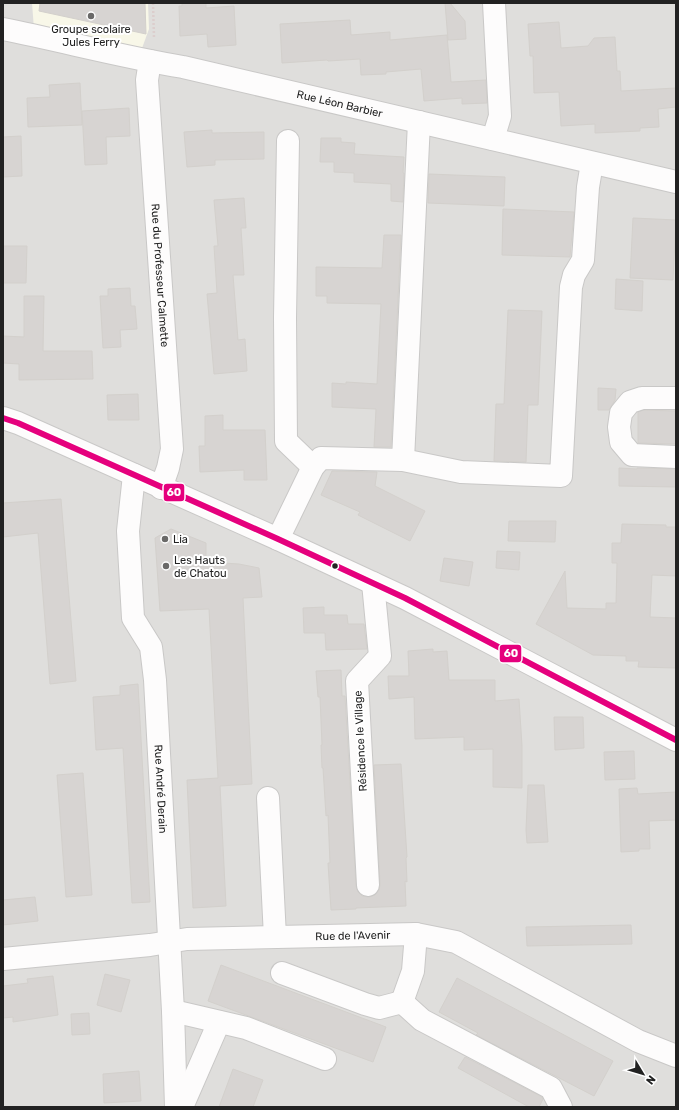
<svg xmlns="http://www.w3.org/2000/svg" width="679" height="1110" viewBox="0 0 679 1110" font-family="Rubik,sans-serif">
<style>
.residential{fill:#dfdedc}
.education{fill:#f8f7e8}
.building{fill:#d7d4d2;stroke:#d3d0cc}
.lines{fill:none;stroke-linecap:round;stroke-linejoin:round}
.minor-casing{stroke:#c9c8c7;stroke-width:24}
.path{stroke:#dccecd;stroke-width:2.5;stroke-dasharray:2 2;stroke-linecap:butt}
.minor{stroke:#fdfcfc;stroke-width:22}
.bus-1-casing{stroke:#fff;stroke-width:9}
.bus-1{stroke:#e5007d;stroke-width:6}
.poi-dot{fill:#6a6968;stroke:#fff;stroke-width:1.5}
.bus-dot{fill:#222;stroke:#fff;stroke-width:1.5}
.labels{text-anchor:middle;stroke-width:4;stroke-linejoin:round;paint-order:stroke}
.poi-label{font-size:11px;fill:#222;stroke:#fff;text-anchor:start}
.street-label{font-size:11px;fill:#222;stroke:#fff}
.line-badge{stroke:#fff;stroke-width:1.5}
.badge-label{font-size:11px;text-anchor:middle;font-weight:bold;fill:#fff}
</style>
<rect width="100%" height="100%" fill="#f0eeeb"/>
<path class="residential" d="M3,3H676V1107H3Z"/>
<path class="education" d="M32,3H148L149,29L141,51L34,29Z"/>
<path class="building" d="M40,3H145L146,34L39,11Z
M182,3H206V8L234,6L236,45L208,47L207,34L180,36L179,6H182Z
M445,3H450L465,21L466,39L448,40Z
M350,20L351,35L390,32V40L447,35L451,82L486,80L487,103L462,104V98L424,101L421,69L386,72V74L361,75L360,59L328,61L327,60L282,63L280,24Z
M559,22L561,48L588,46L594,38L615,37L617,71H620L621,91L676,88V107L658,109L659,127L640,128V131L595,133V124L561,126L559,92L534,93L533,56H530L528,24Z
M80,83L82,125L28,127L27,98L50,97L49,85Z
M129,108L130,136L106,137L107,164L85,165L82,111Z
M212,130V133L264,132V159L215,160V165L187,167L184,132Z
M21,136L22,176L3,177V137Z
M321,138H341V142L355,143L354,154L404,157L403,173H404L403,202L391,201V184L354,182V173L334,172V162H320Z
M429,174L505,177L504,206L428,203Z
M244,198L246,228H241L244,275H233L238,340L245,339L247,371L214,374L207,294L217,293L214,246H218L214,200Z
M503,209L574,212L570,257L502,255Z
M633,218L676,220L673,280L630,278Z
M384,235H401L391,447H374L376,409L332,407V383L346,384V382L377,384L381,304L327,303V296H316V267L382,268Z
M3,246H27L26,283H3Z
M616,279L643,281L642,311L615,309Z
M130,288L131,306H135L137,329L120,330L121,347L103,348L100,296H108V289Z
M24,296H44L43,351H92L93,379L19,380V364L3,363V336L24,337Z
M508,310L542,311L538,405H528L526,462L494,461L496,404H504Z
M598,388L616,389L615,400L609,410H598Z
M138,394L139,420H108L107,395Z
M644,410L676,411V444L638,443V412Z
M223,415V430H265L267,480H244V470L200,472L199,446H205V416Z
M619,468L637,469V468L676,469V487L619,486Z
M332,471L377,472L375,486L425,511L410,541L358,515L360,512L321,495Z
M61,499L76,681L50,684L38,533L3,537V503Z
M509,521H556L555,542L508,541Z
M622,524L666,525V527H676V576L652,575L650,617L676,618V668L638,667L639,661H626V656L593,655L536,624L565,571L567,608L606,609V603H616L617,563H612V543H621Z
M171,529L206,543V562L239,564L259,568L262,597L243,598L252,784L220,786L226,906L193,908L187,780L218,778L209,609L160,611L155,538Z
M497,551L520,552L519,570L496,568Z
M444,558L473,562L469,586L440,581Z
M324,607V615H347L348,624H364L367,649L326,650L325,633H304L303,608Z
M433,649V652L447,651L449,680H495V701L519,699L522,746V788L493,787V749L464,750V737L415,739L414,697L389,699L388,676H409L408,651Z
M341,670L342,696H345L356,886L358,892L362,896L369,897L375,895L379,890L380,885L374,765L401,764L407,857L406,858L407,882L405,881L406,906L356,908V909L331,910L328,863H330L328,815L326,816L323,768H322L321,745H322L320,697H318L316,671Z
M138,684L150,902L132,903L123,748L96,750L93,697L120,695V686Z
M554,717H583L584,748L555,750Z
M634,751L635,779L605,780L604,752Z
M83,773L92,895L66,897L57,775Z
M528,785H544L548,842L527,843L526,830Z
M637,788L638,794L676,792V820L649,821L650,849H639V851L621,852L619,789Z
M35,897L38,921L3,925V900Z
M631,925L632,944L527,946L526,927Z
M221,965L386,1027L373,1062L208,1001Z
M105,974L130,980L121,1012L97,1005Z
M53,976L58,1015L13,1022V1017L3,1018V986L28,983L27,979Z
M457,978L613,1061L594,1096L476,1035L478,1033L439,1012Z
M89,1013L90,1034L72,1035L71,1014Z
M465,1057L542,1097L543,1099L539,1107H529L458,1068Z
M233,1069L263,1080L253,1107H219Z
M139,1071L141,1101L104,1103L103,1074Z"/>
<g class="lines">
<g class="minor-casing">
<g id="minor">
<path id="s1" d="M3,29C63,41 123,57 183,67L676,182"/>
<path id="s2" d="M150,61L147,80L172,449L168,468L161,488"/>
<path d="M493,139L500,116L494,3"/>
<path d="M288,141L285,318L286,441L313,467"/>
<path d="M676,398H642L630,402L621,413L619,427L621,442L632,455L676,457"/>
<path d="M3,418L18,423L278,539L405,598L676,740"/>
<path d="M403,460L419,122"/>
<path id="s3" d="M134,475L128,531L133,618L151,647L155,680L173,1011L176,1107"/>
<path d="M278,539L313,467L321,458L403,460L461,472L561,476L571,287L574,275L583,260L588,187L592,163"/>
<path d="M268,798L275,937"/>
<path d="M368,885L357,681L380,656L373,583"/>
<path id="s4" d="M3,959L150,945L187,939L416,934L456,942L638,1041L676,1056"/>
<path d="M282,973L365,1004L379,1008L402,1002"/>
<path d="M402,1002L422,1020L551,1088L561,1107"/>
<path d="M402,1002L413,971L416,934"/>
<path d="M173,1011L246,1028L325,1059"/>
<path d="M182,1107L219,1022"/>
</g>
</g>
<path class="path" d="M153,3L154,38"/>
<use href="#minor" class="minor"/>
<g class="bus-1-casing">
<path id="bus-1" d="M3,418L18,423L278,539L405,598L676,740"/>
</g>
<use href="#bus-1" class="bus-1"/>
</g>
<g class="poi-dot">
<circle cx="91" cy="16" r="4"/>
<circle cx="165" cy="539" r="4"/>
<circle cx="166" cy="566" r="4"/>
</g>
<circle class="bus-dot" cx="335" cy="566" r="3.5"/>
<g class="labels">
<g class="poi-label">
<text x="91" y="33" text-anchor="middle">Groupe scolaire<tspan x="91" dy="13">Jules Ferry</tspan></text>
<text x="173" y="543">Lia</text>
<text x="174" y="564">Les Hauts<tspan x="174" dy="13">de Chatou</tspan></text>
</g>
<g class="street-label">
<text dy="4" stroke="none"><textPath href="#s1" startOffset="345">Rue Léon Barbier</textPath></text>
<text dy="4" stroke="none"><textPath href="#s2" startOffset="215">Rue du Professeur Calmette</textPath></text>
<text transform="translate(360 741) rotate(-93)" y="4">Résidence le Village</text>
<text dy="4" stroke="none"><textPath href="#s3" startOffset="320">Rue André Derain</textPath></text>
<text dy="4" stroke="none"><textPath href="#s4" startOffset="351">Rue de l'Avenir</textPath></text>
</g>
</g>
<g class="line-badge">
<rect x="163" y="483" width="22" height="19" rx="4" fill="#e5007d"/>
<rect x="499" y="644" width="23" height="19" rx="4" fill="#e5007d"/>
</g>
<g class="badge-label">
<text x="174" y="496">60</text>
<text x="511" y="657">60</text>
</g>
<rect width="679" height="1110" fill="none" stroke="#222222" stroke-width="8"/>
<g transform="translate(643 1074) rotate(128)" stroke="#ffffff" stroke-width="3" paint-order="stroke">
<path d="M0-3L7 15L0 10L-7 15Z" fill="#222222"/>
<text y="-6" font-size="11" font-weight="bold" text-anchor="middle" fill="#222222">N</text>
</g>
</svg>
